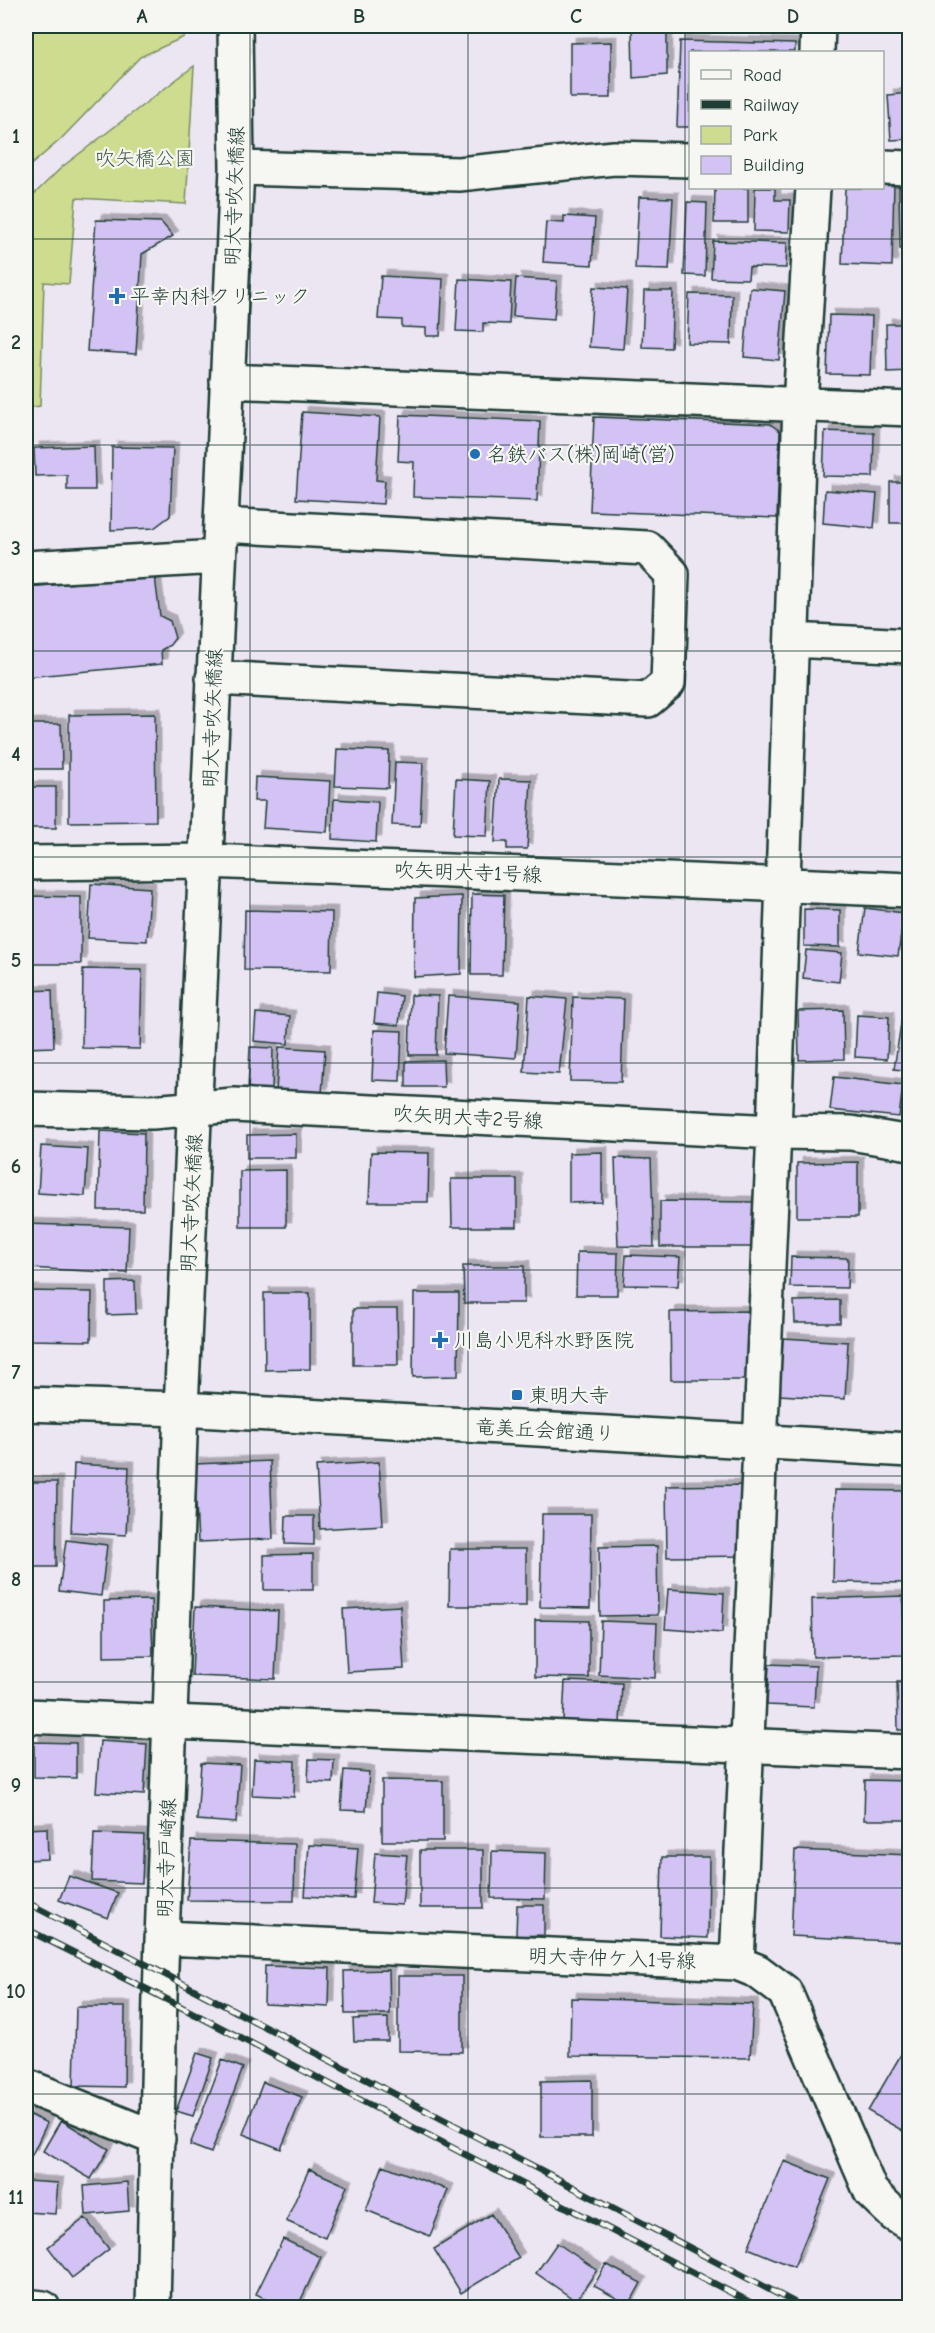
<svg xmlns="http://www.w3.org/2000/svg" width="935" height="2333" viewBox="0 0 935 2333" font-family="'Comic Neue','Klee One',sans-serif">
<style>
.green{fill:#cddc8f;stroke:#768c62;stroke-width:1.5}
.building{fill:#d3c2f4;stroke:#1f3d34;stroke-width:1.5;filter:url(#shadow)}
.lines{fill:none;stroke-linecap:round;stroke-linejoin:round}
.minor-casing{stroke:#1f3d34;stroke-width:38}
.minor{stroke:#f6f6f2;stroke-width:33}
.rail-casing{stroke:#1f3d34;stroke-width:7}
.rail{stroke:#f6f6f2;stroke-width:4.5;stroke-dasharray:14;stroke-linecap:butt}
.grid{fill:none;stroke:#1f3d34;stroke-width:1.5;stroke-opacity:0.55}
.poi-dot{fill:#1f6fb2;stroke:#f6f6f2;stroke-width:2}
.labels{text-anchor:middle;stroke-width:4.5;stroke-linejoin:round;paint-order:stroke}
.park-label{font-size:20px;fill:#425d46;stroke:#f6f6f2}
.street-label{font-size:20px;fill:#1f3d34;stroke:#f6f6f2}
.poi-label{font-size:20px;fill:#1f3d34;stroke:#f6f6f2;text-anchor:start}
.neatline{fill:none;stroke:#1f3d34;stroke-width:2}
.grid-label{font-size:20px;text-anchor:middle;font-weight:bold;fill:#1f3d34}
</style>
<defs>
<filter id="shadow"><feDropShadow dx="5.5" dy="-5.5" stdDeviation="0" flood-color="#0004"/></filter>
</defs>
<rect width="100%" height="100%" fill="#ece6f3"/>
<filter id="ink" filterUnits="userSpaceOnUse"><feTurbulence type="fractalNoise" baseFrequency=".0167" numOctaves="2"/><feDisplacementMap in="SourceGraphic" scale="12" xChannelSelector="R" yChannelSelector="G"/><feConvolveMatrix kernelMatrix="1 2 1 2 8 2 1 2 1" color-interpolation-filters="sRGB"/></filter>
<g filter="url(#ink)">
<path class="green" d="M26,26H184V37L140,57L60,140L26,169Z
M194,66L186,204L76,198L69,284L44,282L40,406L26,408V202L62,167Z"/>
<path class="building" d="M577,26H622V27L577,29Z
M632,26H667V75L633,78Z
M680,41L795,44V52H690V127H677Z
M611,42V98H570V43Z
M910,93V139L891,140L888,95Z
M882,182L894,183L892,266L842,264L845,188H882Z
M899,187H910V249H900Z
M715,188H748V223H714Z
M755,188H775V200H790L789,232L754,231Z
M639,197L673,198L669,270L635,269Z
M687,202L707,203L705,276L684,275Z
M564,216L595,218L592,265L543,262L546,222L564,223Z
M96,220L161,222L173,236L142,254L136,354L87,351Z
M713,241L787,243L786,268L749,267L748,279L711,278Z
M381,276L443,279L440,336H426V328L402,327V320L378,319Z
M516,278L557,281L554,319L513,316Z
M459,279L511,282L509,324L483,323V332L456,331Z
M593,287L627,289L623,349L589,347Z
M750,288L785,291L779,360L744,357Z
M644,291H673L671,348L642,347Z
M689,294L732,295L731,344L687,343Z
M829,315L872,316L870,375L827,374Z
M886,324H910V371L887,372Z
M302,412L380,417L376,480L385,481L383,504L296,499Z
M400,415L540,421L537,501L413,497L414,462L398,461Z
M594,417L770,424L780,431L777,518L590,511Z
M825,431L874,433L873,477L823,476Z
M94,446L95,490H67V475L35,476L34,448Z
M112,447L173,448L170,516L154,528L111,530Z
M890,482H910V523H890Z
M825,490L877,494L874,528L823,523Z
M155,577L160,616L170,621L175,638L170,645L161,650L162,664L26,677V587Z
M155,714L156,821L69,822V715Z
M27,724H61L62,769H28Z
M337,749L389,751L388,788L335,786Z
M395,762L423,763L420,826L392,825Z
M255,777L330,781L327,832L263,828L265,801H254Z
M456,779L490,781L487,836L453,835Z
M499,779L531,780L527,849H507V842H495Z
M26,787H56V828H26Z
M334,799L378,802L376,842L332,839Z
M91,884L150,888L147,941L88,938Z
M472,894L504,895L502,975H471Z
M26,896L81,897V964H26Z
M462,896L461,974L414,977L415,898Z
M865,908L904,913L898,956L859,952Z
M804,909L840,910V947L804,946Z
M245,910L332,912L331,971L244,970Z
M806,950L842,953L839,982L803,978Z
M83,969L142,970L140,1049L82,1048Z
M52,990L54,1047L26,1048V991Z
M377,993L402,996L399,1025L374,1023Z
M411,995L438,996L436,1055H409Z
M448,996L520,1001L516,1058L444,1053Z
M529,996L567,999L559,1074L524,1072Z
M573,997L624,999L621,1082L570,1081Z
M843,1010L844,1059L799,1060L798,1011Z
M256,1013L290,1016L288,1044L254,1041Z
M857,1015L889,1017L887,1059L855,1057Z
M902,1017L910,1018V1071L894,1069Z
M374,1030L402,1031L400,1081L372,1080Z
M250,1047L273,1048L272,1091L248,1090Z
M279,1047L325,1050L322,1094L276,1091Z
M443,1060L444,1087H406V1061Z
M834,1077L903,1085L899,1117L830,1110Z
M100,1131L144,1133L143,1210H98Z
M296,1134V1158H247V1135Z
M41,1146L88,1149L85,1196L38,1193Z
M371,1152L429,1153L428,1202H369Z
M602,1152V1202L569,1203V1153Z
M615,1158L651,1159L654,1247L618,1246Z
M858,1162V1217H797V1163Z
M286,1170V1227H240V1171Z
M451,1179H517V1227H452Z
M660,1201L754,1202V1247H660Z
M26,1224L129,1227L127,1273L26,1268Z
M577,1252L618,1253L617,1295H576Z
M626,1255L680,1257L678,1286L624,1285Z
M791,1257L848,1258L847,1288L790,1287Z
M463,1266H524V1303H464Z
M908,1279H910V1328H903Z
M135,1281L136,1314L107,1315V1282Z
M26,1291L92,1292L91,1341L26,1340Z
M264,1293H310V1369L265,1370Z
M414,1293H459L458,1376L413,1377Z
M840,1300V1323H795L794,1301Z
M353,1309H397L398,1365H353Z
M750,1311L751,1380H671L670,1312Z
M783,1338L848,1342L845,1399L779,1395Z
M270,1461L273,1539L198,1542L194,1464Z
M379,1462L383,1525L320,1529L316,1466Z
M74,1464L129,1467L126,1535L71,1532Z
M26,1482H57L56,1567H26Z
M748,1485V1556L667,1557L666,1486Z
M835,1490L910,1491V1583L833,1582Z
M542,1514H591L590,1608L540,1607Z
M286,1516H314V1545L285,1544Z
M66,1540L107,1545L101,1596L59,1591Z
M657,1546L658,1615L600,1616L599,1547Z
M450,1549H526V1606H449Z
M313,1554V1590H264V1555Z
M668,1589L724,1593L722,1633L665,1629Z
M903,1596L904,1655L813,1657L812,1599Z
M151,1600L153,1656L104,1657V1601Z
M400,1606L404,1669L347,1672L343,1609Z
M195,1607L278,1611L275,1679L192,1676Z
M535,1620L589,1621V1678L535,1677Z
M601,1621L657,1623L655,1678L599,1675Z
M769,1664L816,1666L814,1707L767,1705Z
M565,1681L622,1683L620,1723L563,1720Z
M897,1682H910V1730H898Z
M100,1741L147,1744L144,1795L96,1792Z
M34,1742L76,1743V1778L34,1777Z
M254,1759L295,1761L294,1797L252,1795Z
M309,1759L334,1760L333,1783L308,1782Z
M201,1763L240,1765L236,1823L197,1820Z
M344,1770L369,1772L366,1811L341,1810Z
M382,1780L443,1781V1841H382Z
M865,1780L910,1781V1820H864Z
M47,1828L48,1859L26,1860V1829Z
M94,1833L144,1835L142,1883L92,1881Z
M191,1841L295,1844L294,1901L187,1900Z
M309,1845L358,1848L354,1899L305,1896Z
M420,1850H483V1908H420Z
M795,1850L910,1855V1942L791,1936Z
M492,1851L546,1853L545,1899L491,1898Z
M375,1853L407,1855L402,1905L371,1903Z
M662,1857H709L708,1938L660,1936Z
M69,1876L118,1893L108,1918L59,1900Z
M517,1905H544V1935L516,1936Z
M265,1966L330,1968L329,2007L264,2004Z
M389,1970L390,2014H345L344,1971Z
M398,1976H462V2052L398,2051Z
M571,1998L753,2004L750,2058L570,2056Z
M76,2007H125L124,2087L74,2086Z
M388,2018V2041H354L353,2019Z
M910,2039V2135L868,2111Z
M197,2053L213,2058L193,2116L176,2111Z
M222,2060L243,2068L211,2153L190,2145Z
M592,2080V2137H541V2081Z
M263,2082L302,2097L281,2149L243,2134Z
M26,2113L47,2123L32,2155L26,2152Z
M61,2120L109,2149L91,2179L43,2151Z
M784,2161L830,2179L794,2267L748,2248Z
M383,2165L448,2190L430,2236L366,2210Z
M309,2169L347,2186L325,2238L286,2221Z
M26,2181L58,2183L55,2214L26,2212Z
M127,2182L129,2211L86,2215L84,2186Z
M491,2214L519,2258L461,2293L434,2249Z
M85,2218L109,2249L72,2278L48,2247Z
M283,2239L321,2257L297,2308H285L256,2294Z
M557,2243L597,2270L576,2301L536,2273Z
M606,2264L641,2283L629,2305L594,2286Z"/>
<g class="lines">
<g class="minor-casing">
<path id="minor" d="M817,52L818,26
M882,167L910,168
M237,168L459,174L614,158L690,160
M227,381L910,409
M26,568L219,557
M792,640L910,646
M213,678L648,700L668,683L672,574L647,548L221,525
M26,863L207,861L910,890
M26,1109L152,1112L234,1105L774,1132L851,1133L910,1143
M26,1404L181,1409L910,1450
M26,1716L910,1752
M163,1938L737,1963L757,1971L785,1992L871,2192L895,2215L910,2224
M737,1963L774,1132L800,405L813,188
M26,2086L158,2139
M26,2306L43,2308
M153,2308L160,1996L181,1409L237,168L235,26"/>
</g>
<use href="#minor" class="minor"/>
<g class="rail-casing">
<path id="rail" d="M26,1902L805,2308
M26,1929L160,1996L761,2308"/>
</g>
<use href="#rail" class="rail"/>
</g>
</g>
<path class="grid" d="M250,26V2308M468,26V2308M685,26V2308M26,239H910M26,445H910M26,651H910M26,857H910M26,1063H910M26,1270H910M26,1476H910M26,1682H910M26,1888H910M26,2094H910"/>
<g class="poi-dot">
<path d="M114 287h6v6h6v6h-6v6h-6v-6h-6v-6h6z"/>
<circle cx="475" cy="454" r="6"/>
<path d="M437 1331h6v6h6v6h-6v6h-6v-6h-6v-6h6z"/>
<rect x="511" y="1389" width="12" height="12" rx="3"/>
</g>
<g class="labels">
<g class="park-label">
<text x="145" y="165">吹矢橋公園</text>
</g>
<g class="street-label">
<text transform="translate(234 196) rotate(-88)" y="7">明大寺吹矢橋線</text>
<text transform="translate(212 718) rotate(-88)" y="7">明大寺吹矢橋線</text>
<text transform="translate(468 872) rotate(2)" y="7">吹矢明大寺1号線</text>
<text transform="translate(468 1117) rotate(3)" y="7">吹矢明大寺2号線</text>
<text transform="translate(191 1203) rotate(-87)" y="7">明大寺吹矢橋線</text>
<text transform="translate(545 1430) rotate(3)" y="7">竜美丘会館通り</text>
<text transform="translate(166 1858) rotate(-88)" y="7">明大寺戸崎線</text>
<text transform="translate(612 1958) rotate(2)" y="7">明大寺仲ケ入1号線</text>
</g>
<g class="poi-label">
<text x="130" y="303">平幸内科クリニック</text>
<text x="487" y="461">名鉄バス(株)岡崎(営)</text>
<text x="454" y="1347">川島小児科水野医院</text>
<text x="529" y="1402">東明大寺</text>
</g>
</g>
<rect width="935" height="2333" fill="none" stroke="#f6f6f2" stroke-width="66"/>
<rect x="689" y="51" width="195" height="138" fill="#f6f6f2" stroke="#a0aca6" stroke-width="1.5"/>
<rect x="701" y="70" width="30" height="9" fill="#f6f6f2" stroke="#a0aca6" stroke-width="1.5"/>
<text x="743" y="81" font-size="18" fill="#1f3d34">Road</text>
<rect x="701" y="100" width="30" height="9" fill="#1f3d34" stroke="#a0aca6" stroke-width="1.5"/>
<text x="743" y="111" font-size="18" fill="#1f3d34">Railway</text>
<rect x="701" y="126" width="30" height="18" fill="#cddc8f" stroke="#a0aca6" stroke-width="1.5"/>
<text x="743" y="141" font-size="18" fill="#1f3d34">Park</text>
<rect x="701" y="156" width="30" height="18" fill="#d3c2f4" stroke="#a0aca6" stroke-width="1.5"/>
<text x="743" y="171" font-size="18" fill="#1f3d34">Building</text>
<rect x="33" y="33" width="869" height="2267" class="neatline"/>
<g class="grid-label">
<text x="142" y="23">A</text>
<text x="359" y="23">B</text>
<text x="576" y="23">C</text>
<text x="793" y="23">D</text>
<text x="16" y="143">1</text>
<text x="16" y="349">2</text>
<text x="16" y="555">3</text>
<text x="16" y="761">4</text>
<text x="16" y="967">5</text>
<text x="16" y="1173">6</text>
<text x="16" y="1379">7</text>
<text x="16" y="1586">8</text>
<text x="16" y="1792">9</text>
<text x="16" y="1998">10</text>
<text x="16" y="2204">11</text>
</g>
</svg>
